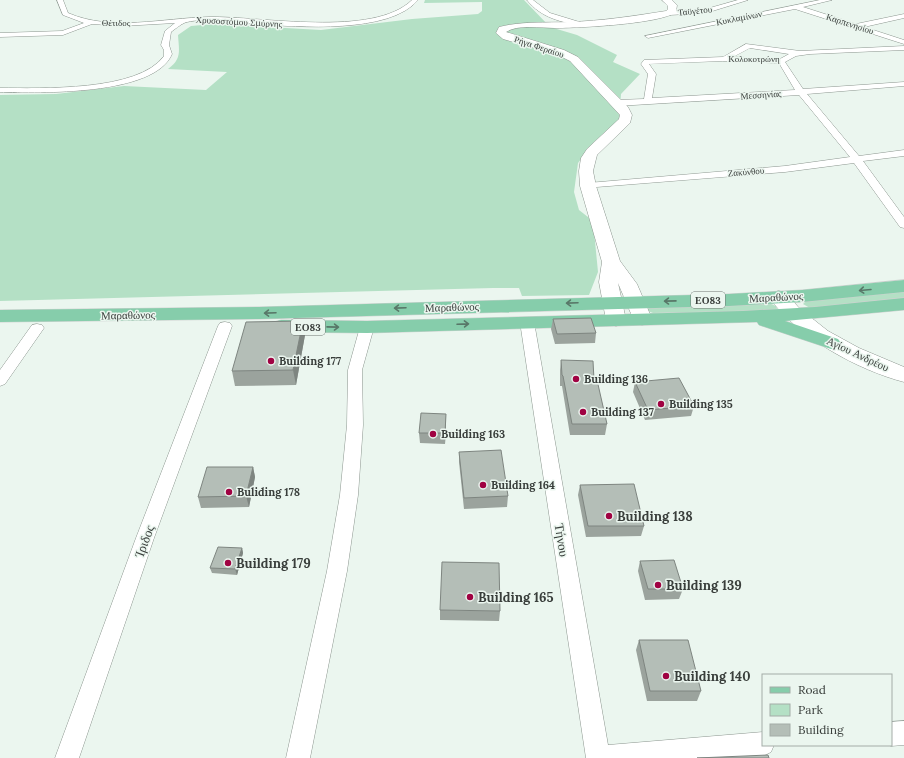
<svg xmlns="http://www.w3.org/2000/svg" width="904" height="758" viewBox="0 0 904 758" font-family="Lora,serif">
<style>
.green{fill:#b4e0c5}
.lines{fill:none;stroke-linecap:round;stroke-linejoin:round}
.street-casing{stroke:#8c968f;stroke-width:1}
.secondary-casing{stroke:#8c968f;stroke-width:1}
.primary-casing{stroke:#cfd1d0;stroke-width:1}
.street{fill:#fff;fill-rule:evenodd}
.secondary{fill:#fff;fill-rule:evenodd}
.primary{fill:#86cdab;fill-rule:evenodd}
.wall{fill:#9ba39d}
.shaded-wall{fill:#7e8580}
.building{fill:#b4beb7;stroke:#7e8580}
.oneway{stroke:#587768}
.poi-dot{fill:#a00242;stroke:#ebf6ef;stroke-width:1.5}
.labels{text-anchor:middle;stroke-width:3;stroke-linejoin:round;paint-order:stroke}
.far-street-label{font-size:9px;fill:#393e3b;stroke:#ebf6ef}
.shield{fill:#ebf6ef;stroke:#6e7571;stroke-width:1}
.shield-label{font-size:10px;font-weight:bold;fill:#393e3b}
.street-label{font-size:11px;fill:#393e3b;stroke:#ebf6ef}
.poi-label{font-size:11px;font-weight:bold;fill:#393e3b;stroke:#ebf6ef;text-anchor:start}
.near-poi-label{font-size:13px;font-weight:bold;fill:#393e3b;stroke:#ebf6ef;text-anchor:start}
.near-street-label{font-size:13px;fill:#393e3b;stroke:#ebf6ef}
</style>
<rect width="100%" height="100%" fill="#ebf6ef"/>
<path class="green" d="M425,0H524L550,27L577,35L617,55L613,62L640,74L621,94L619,120L594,142L578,163L574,192L579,210L593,221L598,272L589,295L522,296L519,288H493L0,301V95L56,94L124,86L206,90L227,72L168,69C182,59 179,51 178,35L191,26L214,24L321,30L412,19L478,14L482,11V2L424,3Z
M904,292V299L810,308L803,304L806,301Z
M771,304L776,306L777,309L737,312L653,313L648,311L647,308Z"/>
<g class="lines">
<g class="street-casing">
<path id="street" d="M57,0H63L68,13C112,32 163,18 209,17C261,16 373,38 412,0H418C390,34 298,27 257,24C240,23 199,17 184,23C180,25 175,29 171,32L169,45L172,54C155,96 38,93 0,92V88C41,88 138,92 164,56V50L161,45L165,31L175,23L122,26L92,24L63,35L0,37V33L62,31L84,23L63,15Z
M527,0H533L550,13L586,24L583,26C561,22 541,18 527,0Z
M738,0H748L706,13L669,15L666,13L669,11L706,9Z
M820,0H832L803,7L856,24L904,14V18L864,27L904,40V44L795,9L648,38L645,36Z
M746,44L800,51L904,46V50L810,54L796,56L785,62L803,89L904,82V86L807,94L859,156L904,150V156L863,161L904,217V228L900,227L854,163L785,172L584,188L583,186L584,184L588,183L785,166L850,157L799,95L617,106L613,103L617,100L644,99L648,74L641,64L644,60L723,57ZM750,48L789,54L780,59L733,57ZM723,61L779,63L795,90L652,98L656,74L649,64Z
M527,318L532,319L534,322L608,745L763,732V745H774L771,752L763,756L737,758H586L520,322L522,319Z
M225,322L230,323L232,326L154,538L79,758H55L136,538L218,326L220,323Z
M367,323L372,324L374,327L362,370L363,425L358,495L347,571L310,758H286L327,571L340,495L347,425L348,370L360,327L362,324Z
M37,324L42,325L44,328L5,384L0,386V370L32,325Z
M904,721V745L891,746L889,745H891V722Z"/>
</g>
<g class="secondary-casing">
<path id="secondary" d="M662,0H672L677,5L676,12C661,24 577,28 555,28C541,28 518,24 506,32L564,50L578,57L628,107L632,115L630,123L597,155L593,171L596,186L620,261L637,284L652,319L649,323L642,325L635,323L618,283L626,320L623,324L616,326L609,324L606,320L599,282L602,262L580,186L579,171L581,158L587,149L619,119L620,115L570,61L556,54L503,39L496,33L499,27C523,21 545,23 569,22C602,21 634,16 666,11L668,9V6Z
M779,291L786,293L799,308L828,331L859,348L904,367V382C858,370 797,337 769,297L772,293Z"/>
</g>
<g class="primary-casing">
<path id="primary" d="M904,280V292L802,302L729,306L259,319L0,322V310L259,307L729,294L802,290Z
M904,298V310L785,321L838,339L841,343L838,347L831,349L759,325L757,322L367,333L281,332L274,330L271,326L274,322L281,320L367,321L743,311L815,307Z"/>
</g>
<use href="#street" class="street"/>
<use href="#secondary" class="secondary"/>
<use href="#primary" class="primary"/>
</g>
<path class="wall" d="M553,319L596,333L595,343L555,344L551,329Z
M305,335L296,385L235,386L232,371Z
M561,360L594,380L607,424L605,435H570L562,386H560V370Z
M635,382L694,406L691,416L645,420L633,392Z
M446,414L445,444L420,443L419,433Z
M459,452L508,496L507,507L464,509L459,462Z
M253,467L255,477L249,507L201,508L198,497Z
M580,485L644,526L641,536L586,537L578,495Z
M242,548L243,553L237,575L212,573L210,568Z
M640,561L683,589L679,599L645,600L638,571Z
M440,610L500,611L499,621L440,620Z
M639,640L701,691L697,701H647L636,650Z"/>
<path class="shaded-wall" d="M303,321L305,335L296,385L293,370Z
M446,414V424L445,444V433Z
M253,467L255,477L249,507L246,496Z
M242,548L243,553L237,575L235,569Z"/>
<path class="building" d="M591,318L596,333L557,334L553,319Z
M303,321L293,370L232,371L246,322Z
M561,360L593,361L594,380H597L607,424H572L563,376L562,375Z
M679,378L694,406L648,410L635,382Z
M421,413L446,414L445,433H419Z
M501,450L508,496L464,498L459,452Z
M207,467H253L246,496L198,497Z
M634,484L644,526H588L580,485Z
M218,547L242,548L235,569L210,568Z
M674,560L683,589H648L640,561Z
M442,562L499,563L500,611L440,610Z
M639,640H688L701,691H650Z
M768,755L769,758H697Z"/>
<defs><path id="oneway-shaft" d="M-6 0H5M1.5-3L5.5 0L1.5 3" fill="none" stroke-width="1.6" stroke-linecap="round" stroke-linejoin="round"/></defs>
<g class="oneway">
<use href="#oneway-shaft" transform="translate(865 290) rotate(175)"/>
<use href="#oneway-shaft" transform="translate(670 301) rotate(179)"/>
<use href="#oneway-shaft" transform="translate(572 303) rotate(178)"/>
<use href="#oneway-shaft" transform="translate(400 308) rotate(178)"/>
<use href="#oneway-shaft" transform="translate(270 313) rotate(178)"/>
<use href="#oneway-shaft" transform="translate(463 324) rotate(-2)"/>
<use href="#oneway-shaft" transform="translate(333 327) rotate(1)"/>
</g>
<g class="poi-dot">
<circle cx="271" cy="361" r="4"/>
<circle cx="576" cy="379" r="4"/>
<circle cx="661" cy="404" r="4"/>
<circle cx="583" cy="412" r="4"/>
<circle cx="433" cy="434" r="4"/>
<circle cx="483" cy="485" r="4"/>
<circle cx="229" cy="492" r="4"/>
<circle cx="609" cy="516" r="4"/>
<circle cx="228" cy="563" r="4"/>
<circle cx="658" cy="585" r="4"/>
<circle cx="470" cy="597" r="4"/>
<circle cx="666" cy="676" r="4"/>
</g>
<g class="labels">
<g class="far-street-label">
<text transform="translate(695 11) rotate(-6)" y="3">Ταϋγέτου</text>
<text transform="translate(739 18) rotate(-11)" y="3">Κυκλαμίνων</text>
<text transform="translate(239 22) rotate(3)" y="3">Χρυσοστόμου Σμύρνης</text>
<text x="116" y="26">Θέτιδος</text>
<text transform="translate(850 24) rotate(18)" y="3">Καρπενησίου</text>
<text transform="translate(539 47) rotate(18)" y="3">Ρήγα Φεραίου</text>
<text x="754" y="62">Κολοκοτρώνη</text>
<text transform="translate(761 95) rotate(-4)" y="3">Μεσσηνίας</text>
<text transform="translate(746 172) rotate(-5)" y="3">Ζακύνθου</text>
</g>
<g class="shield">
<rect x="691" y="292" width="34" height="16" rx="3"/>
<rect x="291" y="319" width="34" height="16" rx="3"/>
</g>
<g class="shield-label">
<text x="708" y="304">ΕΟ83</text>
<text x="308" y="331">ΕΟ83</text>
</g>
<g class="street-label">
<text transform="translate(776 297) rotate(-3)" y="4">Μαραθώνος</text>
<text transform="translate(452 307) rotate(-2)" y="4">Μαραθώνος</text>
<text transform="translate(128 315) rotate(-1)" y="4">Μαραθώνος</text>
<text transform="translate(858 354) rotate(25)" y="4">Αγίου Ανδρέου</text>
</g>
<g class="poi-label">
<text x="279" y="365">Building 177</text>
<text x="584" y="383">Building 136</text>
<text x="669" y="408">Building 135</text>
<text x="591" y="416">Building 137</text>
<text x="441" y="438">Building 163</text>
<text x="491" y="489">Building 164</text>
<text x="237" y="496">Buliding 178</text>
</g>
<g class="near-poi-label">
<text x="617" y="521">Building 138</text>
<text x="236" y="568">Building 179</text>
<text x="666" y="590">Building 139</text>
<text x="478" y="602">Building 165</text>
<text x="674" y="681">Building 140</text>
</g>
<g class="near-street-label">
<text transform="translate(562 540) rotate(81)" y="5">Τήνου</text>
<text transform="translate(144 541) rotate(-70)" y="5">Ίριδος</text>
</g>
</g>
<rect x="762" y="674" width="130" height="72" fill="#ebf6ef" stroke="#a4aca7"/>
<rect x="770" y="687" width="20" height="6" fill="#86cdab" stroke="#a4aca7"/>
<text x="798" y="694" font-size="12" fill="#393e3b">Road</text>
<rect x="770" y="704" width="20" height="12" fill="#b4e0c5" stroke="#a4aca7"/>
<text x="798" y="714" font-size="12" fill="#393e3b">Park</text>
<rect x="770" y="724" width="20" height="12" fill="#b4beb7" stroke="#a4aca7"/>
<text x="798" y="734" font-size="12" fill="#393e3b">Building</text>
</svg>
